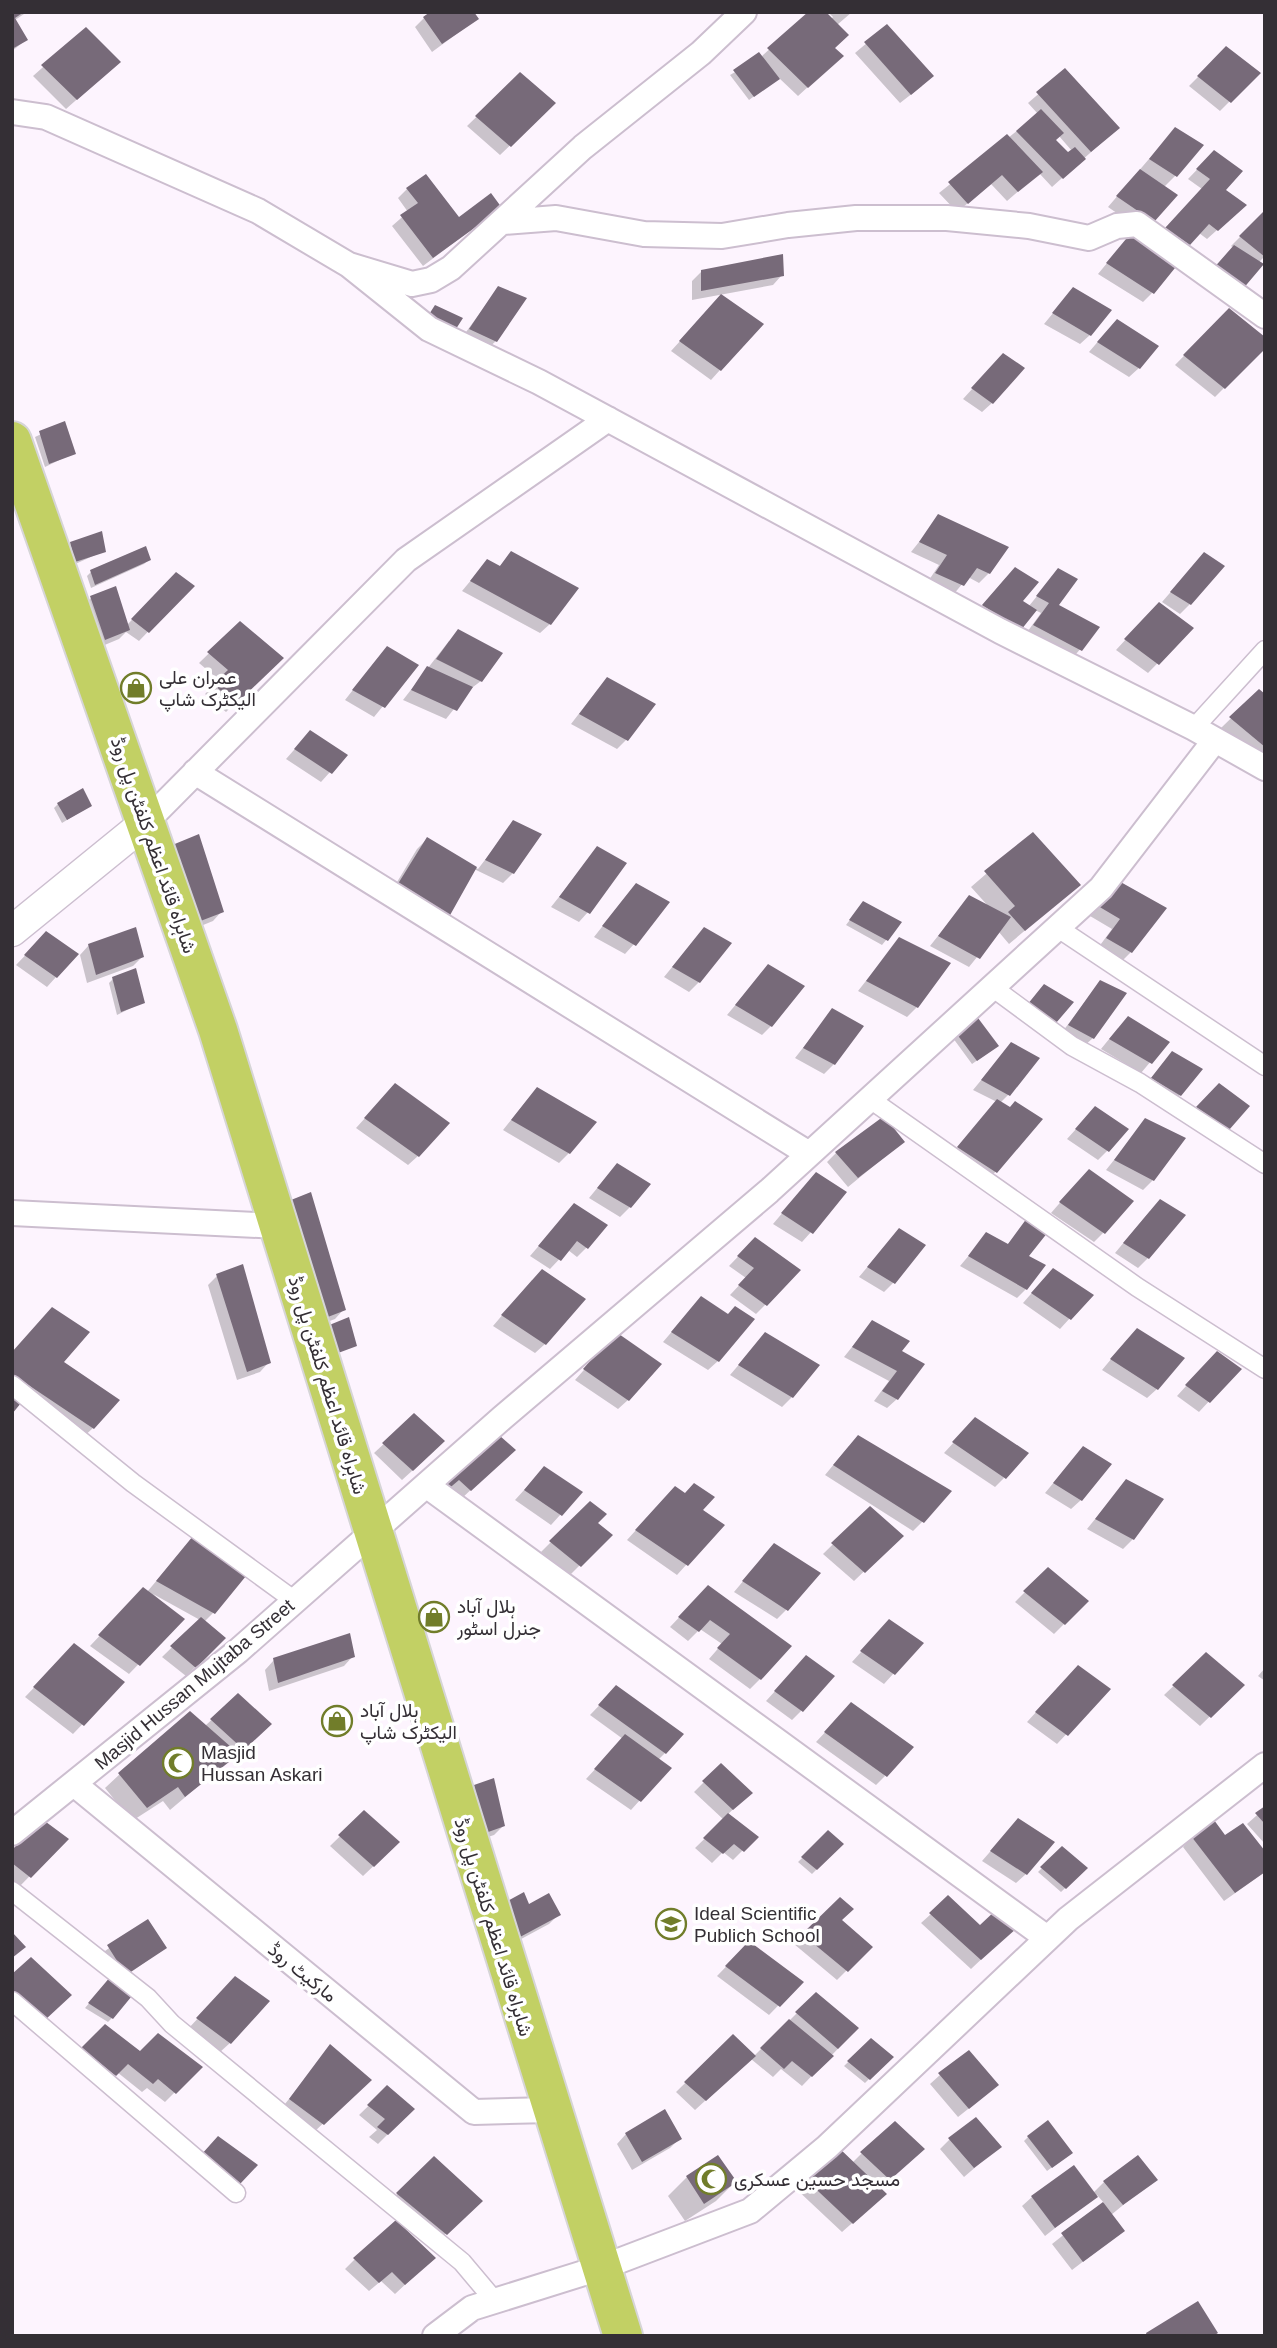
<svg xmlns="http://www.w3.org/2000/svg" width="1277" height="2348" viewBox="0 0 1277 2348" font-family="Arial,Vazirmatn,sans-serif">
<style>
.shadow{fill:#0003;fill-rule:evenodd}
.building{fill:#776a79}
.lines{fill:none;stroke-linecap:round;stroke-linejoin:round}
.pedestrian-casing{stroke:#ccbecf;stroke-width:21}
.minor-casing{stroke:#ccbecf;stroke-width:28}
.tertiary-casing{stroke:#ccbecf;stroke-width:33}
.trunk-casing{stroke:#d6d5d7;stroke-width:42}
.pedestrian{stroke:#fff;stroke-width:18}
.minor{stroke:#fff;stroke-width:24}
.tertiary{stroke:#fff;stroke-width:30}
.trunk{stroke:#c2d064;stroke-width:38}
.labels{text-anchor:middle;stroke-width:7;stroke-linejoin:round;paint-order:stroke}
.poi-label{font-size:19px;fill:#342f35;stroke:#fff;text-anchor:start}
.street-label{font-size:19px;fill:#342f35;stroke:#fff}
</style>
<rect width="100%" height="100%" fill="#fdf4fe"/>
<path class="shadow" d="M12,12H27L15,20L26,40L12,51Z
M810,12L831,19L833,17L828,12H852L837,25L832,65L798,96L779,78L749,100L730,75L761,57Z
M424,18L477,19L432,52L415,27Z
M887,26L922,86L900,103L855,53Z
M86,29L109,71L66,109L33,76Z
M1227,48L1258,73L1220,111L1189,86Z
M1065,71L1118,128L1052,187L1039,173L1007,201L991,184L957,212L939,193L1038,114L1028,103ZM1059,136L1072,151L1068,155L1054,141Z
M520,75L553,104L500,155L467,126Z
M1166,139L1176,175L1164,187L1143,231L1108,207Z
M1214,152L1223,190L1235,214L1207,239L1199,233L1179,254L1157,238L1202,189L1188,179Z
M407,189L464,235L423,266L392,226L408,212L398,198Z
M1265,212V256L1258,263L1231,246Z
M1122,245L1152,293L1143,302L1098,274Z
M702,271L782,275L773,285L692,300V281Z
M498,288L496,341L486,350L461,339Z
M1073,289L1090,335L1080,344L1044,324Z
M712,306L720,370L711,380L671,351Z
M1229,310L1265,347L1215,397L1175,365Z
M1107,331L1139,368L1129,377L1089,352Z
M994,365L992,403L982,412L963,399Z
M64,423L74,453L45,467L35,437Z
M931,527L989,573L979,583L968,577L953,595L927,583L939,565L911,552Z
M71,543L104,551L71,566L67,548Z
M511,553L550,624L540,633L462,591L487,561L499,567Z
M149,560L144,564L91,588L87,576L91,572Z
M1195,564L1190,604L1180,614L1162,602Z
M1058,570L1056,605L1098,628L1071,660L1025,635L1041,613L1035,610L1019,628L974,615L1006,578L1021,601L1029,606Z
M176,574L192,586L139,641L126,632L119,639L95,649L81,608L91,598L127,625Z
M1150,613L1192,628L1148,673L1116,650Z
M240,623L281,658L226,712L205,694L219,680L199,663Z
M449,641L481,681L469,690L446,719L403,700Z
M378,658L416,666L374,717L345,700Z
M598,689L626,740L617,749L571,724Z
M1259,691L1265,696V753L1258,759L1221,728Z
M301,742L330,772L321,782L286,759Z
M58,804L90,806L62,823L54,808Z
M514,822L513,873L503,883L474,869L388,897L417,849L427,839L478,869Z
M1032,834L1079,885L1009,944L998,931L969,967L930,946L969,897L989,907L971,887Z
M597,849L588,912L579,922L551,907Z
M157,859L222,911L213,921L181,934Z
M1118,882L1131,952L1121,962L1098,948L1112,929L1090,916Z
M627,895L634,944L625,954L594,937Z
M859,908L900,923L882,945L846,925Z
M695,939L699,982L689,992L664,977Z
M899,939L917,1007L907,1017L858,991Z
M37,943L56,977L47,987L16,965Z
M89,945L142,957L133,966L87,983L80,955Z
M768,966L771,1026L762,1035L727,1015Z
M113,979L143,1002L117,1015L109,983Z
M1100,982L1093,1038L1083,1047L1060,1035Z
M832,1011L834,1064L824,1074L795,1058Z
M1118,1028L1167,1042L1141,1073L1101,1049Z
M954,1030L992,1050L972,1064L950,1034Z
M1011,1044L1009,1094L1000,1103L996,1171L987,1181L949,1157L997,1102L973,1090Z
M1163,1063L1180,1095L1170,1105L1143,1088Z
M1219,1085L1248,1107L1218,1138L1188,1117Z
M386,1095L418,1156L408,1165L356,1128Z
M528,1099L569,1153L559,1163L503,1130Z
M1086,1118L1108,1150L1098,1160L1067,1139Z
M1146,1120L1153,1180L1143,1190L1106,1170Z
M903,1142L848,1187L827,1162L836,1153Z
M608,1175L630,1207L620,1217L589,1198Z
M1079,1181L1103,1233L1094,1242L1051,1213Z
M807,1184L811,1232L802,1242L773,1224Z
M574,1205L587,1247L577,1257L568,1250L550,1269L530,1256Z
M1150,1211L1148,1258L1138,1268L1115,1253Z
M277,1213L344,1309L335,1319L311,1328Z
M1031,1217L1026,1289L1017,1298L960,1266L987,1234L1007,1245Z
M755,1239L766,1304L756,1314L730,1295L746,1278L729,1266Z
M890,1240L893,1283L884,1292L859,1277Z
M217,1276L269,1362L260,1372L237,1380L208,1285Z
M1044,1279L1091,1295L1060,1329L1023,1303Z
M532,1280L545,1344L535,1353L493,1326Z
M692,1308L718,1361L708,1370L663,1342Z
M872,1322L899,1352L897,1399L887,1408L874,1401L889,1381L844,1357Z
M765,1334L792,1397L782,1407L730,1375Z
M1127,1340L1157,1389L1147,1398L1102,1370Z
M607,1344L628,1400L618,1409L575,1380Z
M12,1353L62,1362L93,1428L78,1442L19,1402L12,1411Z
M1207,1363L1239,1369L1199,1412L1177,1396Z
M414,1416L434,1451L402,1480L374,1453Z
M966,1429L1004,1478L995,1487L944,1453Z
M849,1446L923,1521L913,1531L825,1475Z
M1074,1458L1081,1500L1071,1509L1045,1493Z
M504,1459L461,1499L427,1492Z
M535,1478L580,1493L551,1525L515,1500Z
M1126,1481L1133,1539L1123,1549L1087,1529Z
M684,1495L722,1525L677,1575L627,1540L665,1498Z
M590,1503L595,1523L610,1535L570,1575L541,1552Z
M870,1508L901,1536L854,1581L823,1554Z
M184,1548L213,1613L204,1622L224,1639L186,1676L162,1657L200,1620L153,1594L182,1619L129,1674L90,1646L143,1590L147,1592Z
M765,1555L786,1610L777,1619L734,1592Z
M1048,1569L1087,1601L1054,1634L1015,1602Z
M708,1587L760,1679L750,1689L709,1659L722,1644L700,1629L688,1641L670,1627Z
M880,1631L921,1643L884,1684L852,1662Z
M74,1646L123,1682L73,1734L25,1697Z
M1206,1655L1242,1685L1200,1726L1164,1695Z
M353,1656L344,1666L269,1691L265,1670L274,1660Z
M797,1667L801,1711L792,1720L766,1701Z
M1265,1668V1681L1258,1676Z
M1068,1677L1108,1690L1057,1744L1027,1722Z
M616,1688L665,1753L658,1760L640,1800L631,1810L586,1779L623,1739L590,1715Z
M238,1695L261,1733L170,1810L163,1801L132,1821L105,1788L120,1774L205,1726Z
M842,1714L885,1776L876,1785L816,1742Z
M721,1765L741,1802L727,1815L756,1837L733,1860L723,1852L712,1863L695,1848L724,1820L694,1792Z
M475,1786L503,1826L494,1835L467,1844L465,1796Z
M1265,1808V1844L1247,1824Z
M364,1813L398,1843L363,1876L330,1846Z
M1009,1830L1026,1874L1016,1883L982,1861Z
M829,1832L842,1844L812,1874L798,1862Z
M1192,1837L1225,1838L1265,1854V1872L1224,1901L1183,1847Z
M66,1839L20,1886L12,1880V1852Z
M1062,1848L1086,1868L1061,1892L1038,1872Z
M840,1899L839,1921L870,1947L837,1980L794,1944Z
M529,1906L559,1914L549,1924L510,1945Z
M931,1914L1005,1937L971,1969L921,1923Z
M147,1921L165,1948L117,1982L112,2018L108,2022L85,2008L112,1977L98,1956Z
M749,1943L801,1982L769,2015L717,1976Z
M226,1988L230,2043L220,2052L188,2029Z
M816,1994L857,2029L802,2086L781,2069L773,2077L751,2059L695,2110L676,2092L733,2036L754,2056Z
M105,2026L140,2054L200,2067L165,2102L147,2088L142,2092L117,2072L106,2084L73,2058Z
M871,2040L891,2057L865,2083L844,2066Z
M330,2047L369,2080L313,2133L281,2109Z
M940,2075L987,2094L958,2117L930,2084Z
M387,2088L413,2109L378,2144L369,2137L377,2130L359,2115Z
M626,2134L680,2138L670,2148L632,2170L617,2144Z
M1028,2137L1066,2157L1047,2171L1024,2141Z
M950,2139L999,2147L964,2177L940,2149Z
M862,2153L913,2158L879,2189L875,2203L842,2232L794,2187L804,2178L852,2163Z
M434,2158L481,2201L436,2243L388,2203Z
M687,2177L735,2182L716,2201L685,2221L668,2196Z
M1155,2179L1111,2215L1123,2231L1072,2270L1052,2244L1104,2203L1097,2195L1045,2236L1022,2206L1032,2197L1093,2193L1104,2182Z
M355,2259L424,2267L395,2294L381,2281L369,2291L345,2269Z"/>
<path class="building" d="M12,12H24L15,18L28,40L12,49Z
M430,12H474L479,19L442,44L423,17Z
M808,12H826L849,35L835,48L844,56L808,88L767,48Z
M887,24L934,76L911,95L864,42Z
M86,27L121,62L77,100L41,65Z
M1226,46L1261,73L1231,103L1197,76Z
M759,52L780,79L754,97L733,70Z
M1065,68L1120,128L1091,152L1036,92Z
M520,72L556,103L511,147L475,116Z
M1041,109L1064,133L1056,140L1068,152L1075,147L1086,159L1063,179L1016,131Z
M1175,127L1204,145L1177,177L1149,159Z
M1007,134L1043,172L1018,192L1002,175L968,204L948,182Z
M1214,150L1243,171L1226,190L1247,205L1218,231L1209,224L1190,245L1165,228L1210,179L1196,169Z
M1140,169L1178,195L1154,222L1116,196Z
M426,174L459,217L491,193L502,208L433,258L400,215L418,203L406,188Z
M1265,210V257L1239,236Z
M1131,233L1179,263L1154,294L1106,263Z
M1234,245L1264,264L1242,290L1212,270Z
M783,254L784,276L701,291V270Z
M498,286L527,298L497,342L469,329Z
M1073,287L1112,310L1091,336L1052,313Z
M721,294L764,324L721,371L679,341Z
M435,305L463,318L454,332L426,319Z
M1229,308L1265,337V349L1225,389L1183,355Z
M1117,319L1159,346L1140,369L1097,342Z
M1003,353L1025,368L993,404L971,388Z
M65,421L76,454L49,464L39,431Z
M938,514L1009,547L990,574L977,568L964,586L935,573L947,555L919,542Z
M102,531L106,552L75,562L70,542Z
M146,546L151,560L95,585L90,570Z
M511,551L579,588L551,625L470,581L487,559L500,566Z
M1204,552L1225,566L1191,605L1170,592Z
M1015,567L1039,582L1023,601L1037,610L1021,630L982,605Z
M1058,568L1078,579L1059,605L1100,627L1082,651L1033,625L1049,603L1036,596Z
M176,572L195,586L149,633L131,619Z
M116,586L130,630L105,640L90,596Z
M1159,602L1194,628L1159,665L1124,639Z
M240,621L284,658L236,704L213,684L228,670L207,652Z
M458,629L503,653L482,682L436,659Z
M387,646L419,665L385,708L352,690Z
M427,666L473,687L457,711L411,690Z
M607,677L656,704L628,741L579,714Z
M1259,689L1265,694V747L1229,717Z
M310,730L348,755L332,774L294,749Z
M83,788L92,806L67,820L57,803Z
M513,820L542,834L514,874L485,860Z
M1033,832L1081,885L1025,931L1008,912L1015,906L984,871Z
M199,834L224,912L190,925L165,848Z
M427,837L477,867L449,917L396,887Z
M597,846L627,863L590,914L559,897Z
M1117,880L1167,908L1132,953L1106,938L1120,919L1098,906Z
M636,883L670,902L636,946L602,926Z
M969,895L1011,917L980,959L938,936Z
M863,901L902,922L888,941L849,920Z
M136,927L144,957L96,975L88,944Z
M704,927L732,943L700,983L672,967Z
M46,931L79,954L57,978L24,955Z
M899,937L951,963L918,1008L866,981Z
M768,964L805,986L772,1027L735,1005Z
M136,968L145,1003L121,1012L112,977Z
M1100,980L1127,993L1094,1039L1068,1025Z
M1044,984L1074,1002L1056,1023L1027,1005Z
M832,1008L864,1026L835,1065L803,1048Z
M975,1014L999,1046L977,1061L953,1029Z
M1128,1016L1170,1042L1152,1064L1109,1039Z
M1011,1042L1040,1058L1010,1096L981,1080Z
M1172,1051L1203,1069L1181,1096L1151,1078Z
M395,1083L450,1123L419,1157L364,1118Z
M1219,1083L1250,1106L1229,1130L1196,1107Z
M537,1087L597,1122L570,1154L511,1120Z
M997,1099L1010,1107L1015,1101L1043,1119L997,1173L957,1147Z
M1095,1106L1129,1129L1109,1152L1075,1129Z
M884,1116L905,1142L858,1178L835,1152Z
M1145,1118L1186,1138L1154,1181L1114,1160Z
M617,1163L651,1184L631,1208L597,1188Z
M1089,1169L1134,1201L1105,1234L1059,1202Z
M816,1172L847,1192L813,1234L781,1213Z
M311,1192L346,1310L320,1320L286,1202Z
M1160,1199L1186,1215L1149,1259L1123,1243Z
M574,1203L608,1225L588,1249L577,1241L561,1261L538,1246Z
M1030,1214L1052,1227L1029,1256L1046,1265L1027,1290L968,1256L986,1232L1008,1244Z
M899,1228L926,1245L895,1284L867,1267Z
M755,1237L801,1270L767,1306L738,1285L754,1268L737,1256Z
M243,1264L271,1363L247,1372L216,1274Z
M1053,1268L1094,1295L1071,1320L1031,1293Z
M542,1269L586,1299L546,1345L501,1315Z
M701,1296L728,1314L735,1306L755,1319L719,1362L671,1332Z
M52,1307L90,1332L64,1362L120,1400L94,1429L12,1374V1352Z
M349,1317L357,1346L330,1356L322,1328Z
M872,1320L910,1341L902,1351L925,1364L898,1400L882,1391L897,1371L852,1347Z
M1137,1328L1185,1358L1158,1390L1110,1359Z
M616,1332L662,1364L629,1401L583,1369Z
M765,1332L820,1365L793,1398L738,1365Z
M1217,1351L1242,1369L1210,1403L1185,1385Z
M12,1396L21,1403L12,1414Z
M414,1413L445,1441L413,1471L382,1443Z
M975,1417L1029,1453L1006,1479L952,1442Z
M492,1429L516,1450L471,1491L459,1480L446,1491L435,1481Z
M858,1435L952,1491L924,1523L833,1465Z
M1083,1446L1112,1464L1082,1501L1053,1483Z
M544,1466L583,1492L562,1516L524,1490Z
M1126,1479L1164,1499L1134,1540L1095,1519Z
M694,1483L715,1497L703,1510L725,1525L688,1566L635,1530L675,1486L685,1493Z
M590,1501L607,1514L598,1523L613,1535L581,1567L549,1541Z
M870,1506L904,1536L865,1573L831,1543Z
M193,1536L246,1576L215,1614L156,1581Z
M774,1543L821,1573L788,1611L742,1581Z
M1048,1567L1089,1601L1065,1625L1023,1591Z
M708,1585L792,1646L761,1680L717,1648L730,1634L710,1620L699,1632L678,1617Z
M143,1587L185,1619L140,1666L98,1635Z
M201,1617L226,1638L196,1668L170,1646Z
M889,1619L924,1643L895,1675L860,1651Z
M350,1633L355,1657L278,1683L273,1658Z
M74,1643L125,1682L84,1726L33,1687Z
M1206,1652L1245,1685L1211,1718L1172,1685Z
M806,1655L835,1676L803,1712L774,1691Z
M1078,1665L1111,1689L1068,1736L1035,1712Z
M616,1685L684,1734L666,1754L598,1705Z
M238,1693L272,1724L244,1750L210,1719Z
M851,1702L914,1747L887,1777L824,1732Z
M190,1711L239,1754L185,1797L178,1787L147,1808L118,1773Z
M625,1734L672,1768L641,1802L594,1769Z
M721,1763L753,1793L733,1810L702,1781Z
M494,1778L505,1826L477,1836L467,1797L476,1794L474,1785Z
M1265,1806V1824L1255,1813Z
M364,1810L400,1842L374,1867L338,1835Z
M728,1813L759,1837L744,1852L734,1844L723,1854L703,1838Z
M1018,1818L1055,1842L1027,1875L990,1851Z
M42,1819L69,1839L31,1878L12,1863V1850Z
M1214,1820L1225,1835L1243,1823L1265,1851V1872L1235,1893L1191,1836Z
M828,1830L844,1844L817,1870L801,1857Z
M1062,1846L1088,1868L1066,1889L1040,1867Z
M524,1892L529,1904L549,1893L561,1915L520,1937L502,1904Z
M948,1895L980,1925L997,1909L1017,1928L981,1960L929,1913Z
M840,1897L854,1909L842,1920L873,1947L848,1972L802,1934Z
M148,1919L167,1948L126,1975L107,1945Z
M12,1932L26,1947L12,1958Z
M749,1941L804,1982L780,2007L725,1966Z
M31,1957L72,1995L45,2020L12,1990V1974Z
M111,1976L136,1991L113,2019L88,2003Z
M235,1976L270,2001L231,2044L196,2018Z
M816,1992L859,2028L838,2049L795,2012Z
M789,2019L834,2056L812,2077L792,2061L784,2069L760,2048Z
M105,2024L140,2051L158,2033L203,2067L176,2094L158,2079L153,2084L128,2064L116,2076L81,2048Z
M733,2034L756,2056L706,2101L684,2082Z
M871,2038L894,2057L870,2080L847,2061Z
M330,2044L372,2080L324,2125L289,2099Z
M969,2050L999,2085L969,2109L938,2073Z
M387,2085L415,2109L388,2135L377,2127L385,2119L367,2105Z
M665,2109L682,2139L642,2162L625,2133Z
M976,2117L1002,2147L974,2168L948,2138Z
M1048,2120L1073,2153L1052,2168L1027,2136Z
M895,2121L925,2149L890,2180L860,2152Z
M218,2136L258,2165L240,2184L201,2155Z
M837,2146L887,2194L853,2224L802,2176Z
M718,2155L737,2182L704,2204L686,2176Z
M1138,2155L1158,2180L1123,2205L1103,2181Z
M434,2156L483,2201L447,2235L396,2193Z
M1074,2165L1098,2197L1055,2228L1031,2196Z
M1103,2202L1125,2231L1083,2262L1061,2233Z
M396,2220L436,2258L405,2285L392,2272L379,2283L353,2258Z
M1198,2301L1218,2333L1213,2336H1147L1146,2333Z"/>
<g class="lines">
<g class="pedestrian-casing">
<path id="pedestrian" d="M1194,728L1265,650
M1058,928L1265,1066
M992,987L1072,1046L1140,1083L1265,1164
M870,1099L1137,1287L1265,1369
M12,1385L133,1483L295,1601
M12,1891L148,1998L172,2024L462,2262L494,2300
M12,2001L236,2193"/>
</g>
<g class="minor-casing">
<path id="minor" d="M12,112L46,117L258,211L349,265L412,284L431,280L451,268L583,147L701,53L744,12
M504,222L556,218L644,234L722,236L788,225L856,218H947L1029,226L1089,238L1117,226L1137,224L1265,316
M349,265L429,329L539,382L1000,631L1194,728L1265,768
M195,772L809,1154
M146,822L406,560L608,419
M12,1213L278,1226
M426,1485L1047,1938
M74,1784L474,2112L551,2110
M12,1833L238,1651L502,1418L769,1191L1101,888L1215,740
M435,2336L472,2308L603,2267L750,2211L827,2147L1068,1919L1265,1765"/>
</g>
<g class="tertiary-casing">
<path id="tertiary" d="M12,931L146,822"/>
</g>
<g class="trunk-casing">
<path id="trunk" d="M12,441L218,1030L623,2336"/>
</g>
<use href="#pedestrian" class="pedestrian"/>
<use href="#minor" class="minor"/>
<use href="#tertiary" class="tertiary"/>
<use href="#trunk" class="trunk"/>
</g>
<defs>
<g id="shop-ring" transform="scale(1.575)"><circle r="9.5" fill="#fff" stroke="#717d2a" stroke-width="1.5"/><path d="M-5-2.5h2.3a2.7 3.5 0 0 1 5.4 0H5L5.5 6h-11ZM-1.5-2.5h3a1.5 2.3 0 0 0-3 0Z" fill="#717d2a"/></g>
<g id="mosque-ring" transform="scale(1.575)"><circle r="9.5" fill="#fff" stroke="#717d2a" stroke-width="1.5"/><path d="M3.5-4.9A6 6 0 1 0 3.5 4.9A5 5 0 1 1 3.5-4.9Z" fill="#717d2a"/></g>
<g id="school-ring" transform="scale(1.575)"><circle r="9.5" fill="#fff" stroke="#717d2a" stroke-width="1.5"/><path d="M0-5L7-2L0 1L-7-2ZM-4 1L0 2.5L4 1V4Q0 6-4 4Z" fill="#717d2a"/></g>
</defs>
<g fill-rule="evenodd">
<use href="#shop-ring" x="136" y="688"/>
<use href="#shop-ring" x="434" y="1617"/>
<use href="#shop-ring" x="337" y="1721"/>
<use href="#mosque-ring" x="178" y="1763"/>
<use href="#school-ring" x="671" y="1924"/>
<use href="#mosque-ring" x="711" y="2179"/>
</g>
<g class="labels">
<g class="poi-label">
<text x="159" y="684">عمران علی<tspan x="159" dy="22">الیکٹرک شاپ</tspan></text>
<text x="457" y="1613">ہلال آباد<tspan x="457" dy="22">جنرل اسٹور</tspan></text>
<text x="360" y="1717">ہلال آباد<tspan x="360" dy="22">الیکٹرک شاپ</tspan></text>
<text x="201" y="1759">Masjid<tspan x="201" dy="22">Hussan Askari</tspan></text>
<text x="694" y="1920">Ideal Scientific<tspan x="694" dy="22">Publich School</tspan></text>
<text x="734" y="2186">مسجد حسین عسکری</text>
</g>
<g class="street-label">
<text transform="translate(154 845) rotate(71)" y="7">شاہراہ قائد اعظم کلفٹن پل روڈ</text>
<text transform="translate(328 1385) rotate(73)" y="7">شاہراہ قائد اعظم کلفٹن پل روڈ</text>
<text transform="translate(194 1684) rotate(-40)" y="7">Masjid Hussan Mujtaba Street</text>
<text transform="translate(494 1927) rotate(73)" y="7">شاہراہ قائد اعظم کلفٹن پل روڈ</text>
<text transform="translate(303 1972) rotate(39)" y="7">مارکیٹ روڈ</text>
</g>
</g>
<rect width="1277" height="2348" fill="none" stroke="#342f35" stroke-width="28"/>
</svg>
